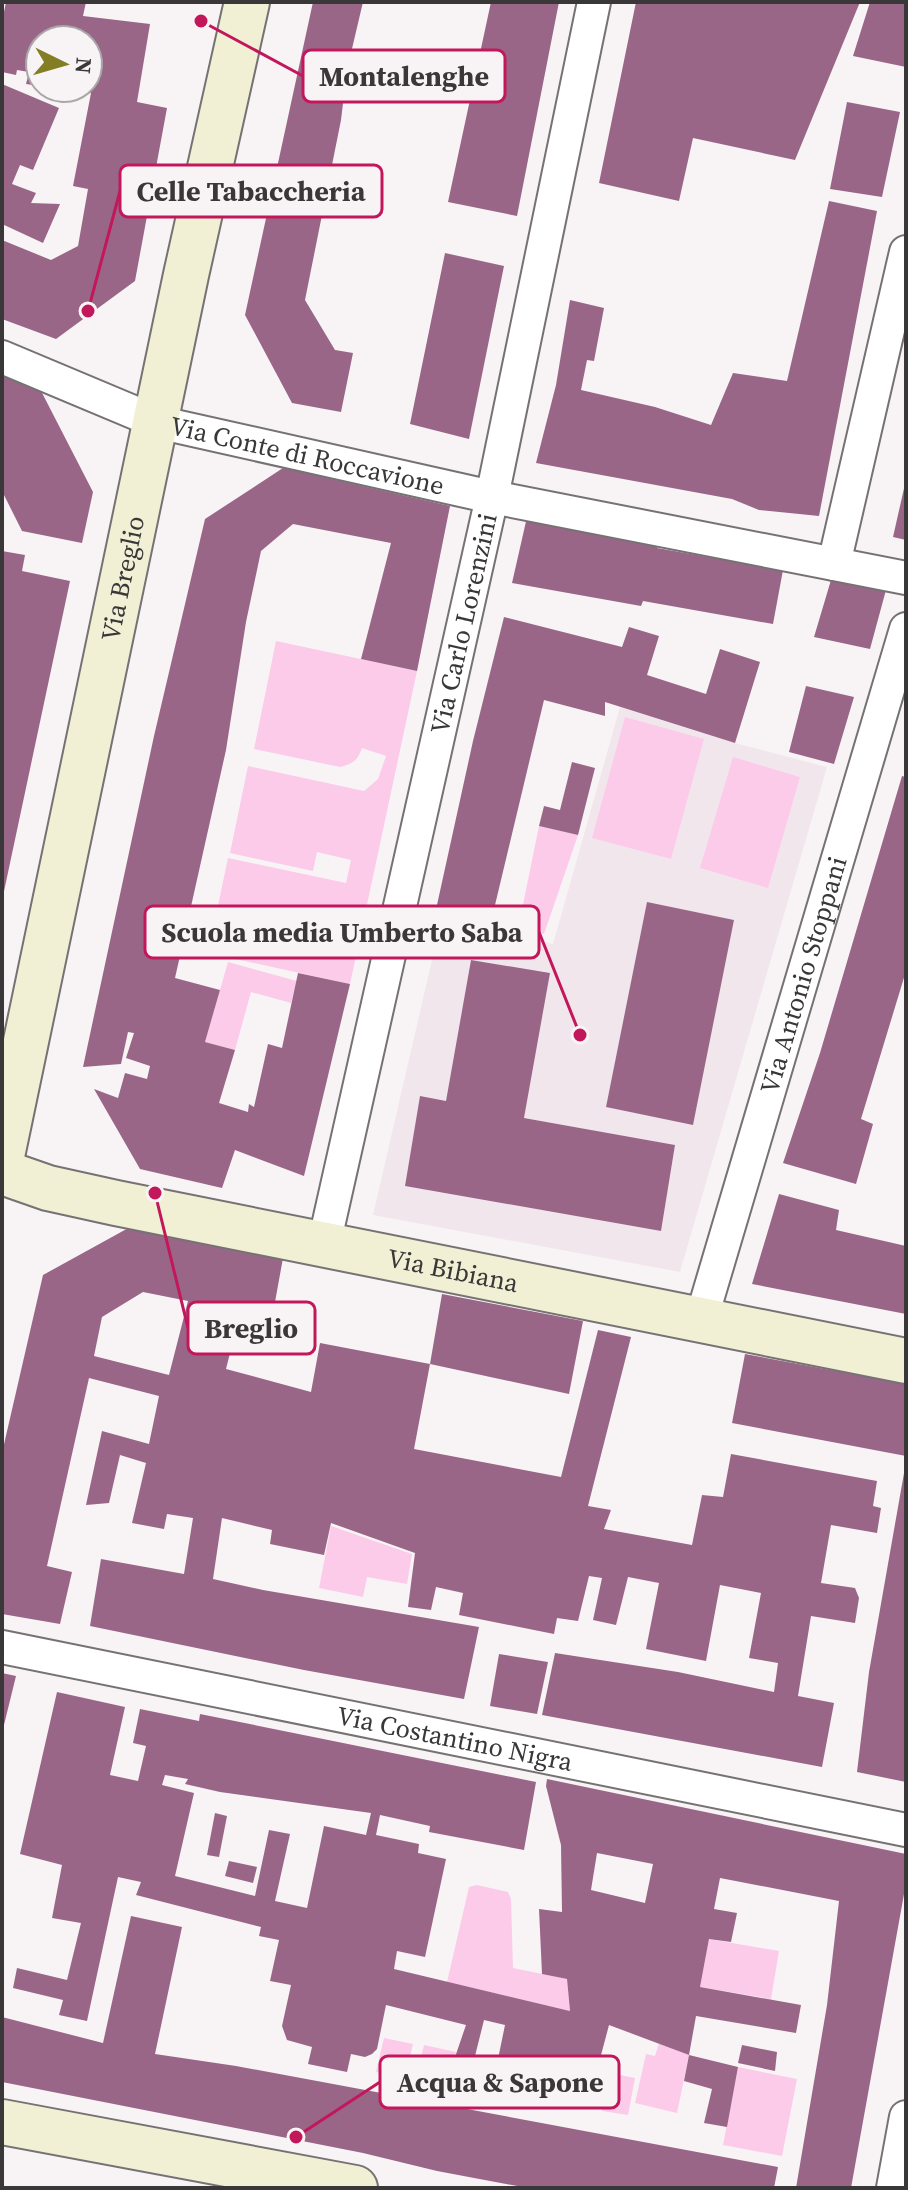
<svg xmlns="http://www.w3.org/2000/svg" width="908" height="2190" viewBox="0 0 908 2190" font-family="'Source Serif 4',serif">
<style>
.built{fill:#f2e6ed;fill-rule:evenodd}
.green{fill:#fccbea}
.building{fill:#9a6688;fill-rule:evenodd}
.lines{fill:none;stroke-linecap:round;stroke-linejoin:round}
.street-casing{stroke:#767274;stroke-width:36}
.secondary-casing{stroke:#767274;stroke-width:48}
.street{stroke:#fff;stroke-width:32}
.secondary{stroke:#f1efd4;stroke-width:44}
.labels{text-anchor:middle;stroke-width:8;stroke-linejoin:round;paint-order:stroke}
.street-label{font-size:26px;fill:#393738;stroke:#f8f4f6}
.leader{fill:none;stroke:#c2185b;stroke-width:3}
.callout-dot{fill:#c2185b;stroke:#f8f4f6;stroke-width:3}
.callout{fill:#f8f4f6;stroke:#c2185b;stroke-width:3}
.callout-label{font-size:28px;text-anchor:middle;font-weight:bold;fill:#393738}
</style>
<rect width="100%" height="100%" fill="#f8f4f6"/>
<path class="built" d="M620,707L735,743L827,767L680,1272L373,1215L441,921L553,944ZM647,903L734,920L693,1124L606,1107ZM471,960L550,973L524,1118L675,1145L661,1231L405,1186L420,1097L446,1101Z"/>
<path class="green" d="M276,641L417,671L350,984L208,953L228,858L346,883L351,860L317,852L313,871L230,853L248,766L364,791L378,779L386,756L362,748C358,760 353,764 340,767L254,749Z
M625,717L704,739L671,859L592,838Z
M733,757L800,777L768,888L700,868Z
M539,826L578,835L544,934L518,929Z
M228,962L297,981L291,1003L251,992L235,1050L205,1042Z
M331,1526L412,1554L407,1584L367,1577L363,1597L319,1588Z
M477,1885L508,1892L511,1899L513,1968L567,1979L570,2011L447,1982L469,1887Z
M709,1939L779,1951L771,1999L700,1987Z
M384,2038L413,2044L405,2078L376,2072Z
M659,2043L689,2055L677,2113L635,2103L646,2054L655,2056Z
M424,2045L456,2052L448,2085L416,2077Z
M738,2067L797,2079L782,2156L723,2145Z
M610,2073L635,2078L628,2115L602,2111Z"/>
<path class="building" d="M6,2H86L83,16L150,24L137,102L167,108L135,281L56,339L2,319V240L51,260L78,246L88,189L73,186L91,93L67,90L88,88V40H40V86L26,84L29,72L17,70L16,75L2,72V22Z
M313,2H363L347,70L341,120L305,300L335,350L353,353L341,412L292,403L245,315Z
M491,2H559L517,216L448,202Z
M636,2H860L795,160L693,138L679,201L599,183Z
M870,2H906V67L853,56Z
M2,84L59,108L33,170L20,165L12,184L36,193L31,203L60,204L43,243L2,224Z
M847,102L900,112L882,197L830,189Z
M829,201L877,211L819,516L759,510L732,499L536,463L556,385L570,300L604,308L594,361L587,360L581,390L655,407L711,425L733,373L787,381Z
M445,253L504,266L469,439L410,424Z
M2,371L39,387L93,492L82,543L22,531L2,491Z
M283,468L450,506L417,671L361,659L391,543L293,524L261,551L246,622L226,750L175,978L220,990L205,1042L235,1050L219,1103L248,1112L249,1104L254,1107L268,1044L282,1048L298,973L350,984L304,1176L235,1150L222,1188L140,1169L94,1089L118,1098L125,1073L147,1079L150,1066L126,1058L134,1033L128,1032L121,1064L83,1067L154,736L205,519Z
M905,484H906V540L893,537Z
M527,517L658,543L657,548L783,570L773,624L643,601L641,606L512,583Z
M2,551L25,555L22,571L70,581L3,896Z
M831,580L886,590L870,649L814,637Z
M504,617L622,647L629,627L659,636L647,675L706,694L720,649L760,662L735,743L605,702V716L544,700L490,926L435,914L473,741Z
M806,686L854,697L834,764L789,752Z
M572,762L595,768L578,835L539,826L544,806L560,810Z
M902,776L906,777V971L861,1119L873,1124L856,1184L783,1163L820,1053Z
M647,902L734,920L693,1125L606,1107Z
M471,960L550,973L524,1118L675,1145L661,1231L405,1186L420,1096L446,1101Z
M779,1194L839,1210L836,1230L906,1246V1314L752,1284Z
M132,1226L283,1258L271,1324L209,1306L201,1337L232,1345L226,1369L311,1392L320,1343L430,1364L414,1449L561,1477L598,1330L631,1337L588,1506L611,1510L604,1529L692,1545L702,1495L723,1497L731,1454L877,1481L873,1506L881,1508L877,1533L831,1525L821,1583L855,1588L859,1598L855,1623L811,1616L798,1696L834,1703L822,1767L542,1715L555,1653L678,1672L774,1692L778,1663L749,1658L761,1593L720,1585L706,1661L646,1649L659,1583L628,1577L616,1625L593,1620L602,1578L589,1576L578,1621L557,1618L554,1634L459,1615L463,1593L436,1587L431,1610L408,1607L415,1553L331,1523L324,1555L270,1544L272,1530L222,1518L213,1579L263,1590L479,1627L464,1699L304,1670L90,1626L101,1559L184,1574L193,1518L167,1514L164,1529L132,1523L146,1463L120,1455L109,1503L86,1505L102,1431L149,1444L159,1396L89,1378L47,1566L72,1572L60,1624L2,1614V1453L43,1275ZM143,1292L188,1301L169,1375L94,1356L102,1317Z
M442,1294L583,1321L569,1394L430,1364Z
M745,1354L906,1384V1456L732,1423Z
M904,1473L906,1474V1782L857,1772L869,1672Z
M499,1654L548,1662L537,1714L490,1706Z
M2,1673L16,1676L3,1729H2Z
M57,1692L125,1707L110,1775L138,1781L146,1746L133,1743L140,1709L199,1721L200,1714L536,1782L524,1850L429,1832L430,1826L380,1815L376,1835L419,1844L418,1853L446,1859L425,1957L397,1951L394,1969L570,2011L567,1979L542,1974L539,1909L562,1912L561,1845L546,1786L547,1779L906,1854V1883L851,2188H796L827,2005L839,1901L720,1878L714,1909L737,1913L731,1942L709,1939L700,1987L801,2005L796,2033L696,2016L689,2055L738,2067L727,2127L704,2123L712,2089L684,2081L689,2055L609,2025L591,2093L522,2077L519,2099L491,2093L505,2025L484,2020L473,2064L454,2060L466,2025L386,2005L377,2049L372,2054L365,2057L351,2054L347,2072L308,2064L312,2047L287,2040L282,2026L291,1985L270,1981L279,1940L259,1936L261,1927L136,1895L141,1882L118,1877L87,2021L59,2015L63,2000L13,1988L17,1968L67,1980L81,1923L52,1918L62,1865L20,1854ZM165,1775L188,1779L185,1784L220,1792L371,1813L366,1835L324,1826L307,1908L275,1901L290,1834L269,1830L255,1896L175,1876L194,1793L162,1785ZM597,1853L653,1864L645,1903L591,1890Z
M215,1813L227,1816L219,1857L207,1855Z
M229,1861L257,1867L253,1883L225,1876Z
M131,1916L182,1927L155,2054L236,2066L778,2167L774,2188H528L437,2171L363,2153L2,2082V2017L103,2043Z
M742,2045L777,2052L775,2071L738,2063Z"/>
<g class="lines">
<g class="street-casing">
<g id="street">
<path id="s1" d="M2,357L157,422L492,497L906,578"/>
<path d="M834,564L906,252"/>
<path id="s2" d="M324,1244L492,497L594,2"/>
<path id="s3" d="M701,1320L906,629"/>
<path id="s4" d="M2,1647L906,1830"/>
<path d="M893,2188L906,2117"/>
</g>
</g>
<g class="secondary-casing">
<g id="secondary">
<path id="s5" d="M2,1156L186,275L247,2"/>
<path id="s6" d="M2,1172L48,1188L116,1203L906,1361"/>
<path d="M2,2122L355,2188"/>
</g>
</g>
<use href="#street" class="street"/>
<use href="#secondary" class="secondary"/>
</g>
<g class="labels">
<g class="street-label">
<text dy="9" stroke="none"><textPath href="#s1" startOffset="322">Via Conte di Roccavione</textPath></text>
<text dy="9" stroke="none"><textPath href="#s5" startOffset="590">Via Breglio</textPath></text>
<text dy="9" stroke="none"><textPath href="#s2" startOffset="636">Via Carlo Lorenzini</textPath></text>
<text dy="9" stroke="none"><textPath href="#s3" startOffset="360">Via Antonio Stoppani</textPath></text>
<text dy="9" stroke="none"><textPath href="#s6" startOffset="462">Via Bibiana</textPath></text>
<text dy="9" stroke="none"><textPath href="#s4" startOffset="462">Via Costantino Nigra</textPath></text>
</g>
</g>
<path class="leader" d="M201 21L303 76M88 311L120 191M580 1035L539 932M155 1193L188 1328M296 2137L380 2082"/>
<g class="callout-dot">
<circle cx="201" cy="21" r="8"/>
<circle cx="88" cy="311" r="8"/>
<circle cx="580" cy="1035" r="8"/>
<circle cx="155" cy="1193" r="8"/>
<circle cx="296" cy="2137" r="8"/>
</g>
<g class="callout">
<rect x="303" y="50" width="202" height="52" rx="8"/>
<rect x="120" y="165" width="262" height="52" rx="8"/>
<rect x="145" y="906" width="394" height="52" rx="8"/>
<rect x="188" y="1302" width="127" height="52" rx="8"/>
<rect x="380" y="2056" width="239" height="52" rx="8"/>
</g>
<g class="callout-label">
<text x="404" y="86">Montalenghe</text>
<text x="251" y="201">Celle Tabaccheria</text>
<text x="342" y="942">Scuola media Umberto Saba</text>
<text x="251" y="1338">Breglio</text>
<text x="500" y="2092">Acqua &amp; Sapone</text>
</g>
<rect width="908" height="2190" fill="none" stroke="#393738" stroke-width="8"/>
<g transform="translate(64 64) rotate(95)"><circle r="38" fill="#f8f4f6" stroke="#aca8aa" stroke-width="2"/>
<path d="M0-6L14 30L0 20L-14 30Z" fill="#837d24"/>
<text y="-12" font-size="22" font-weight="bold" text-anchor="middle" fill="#393738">N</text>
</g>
</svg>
